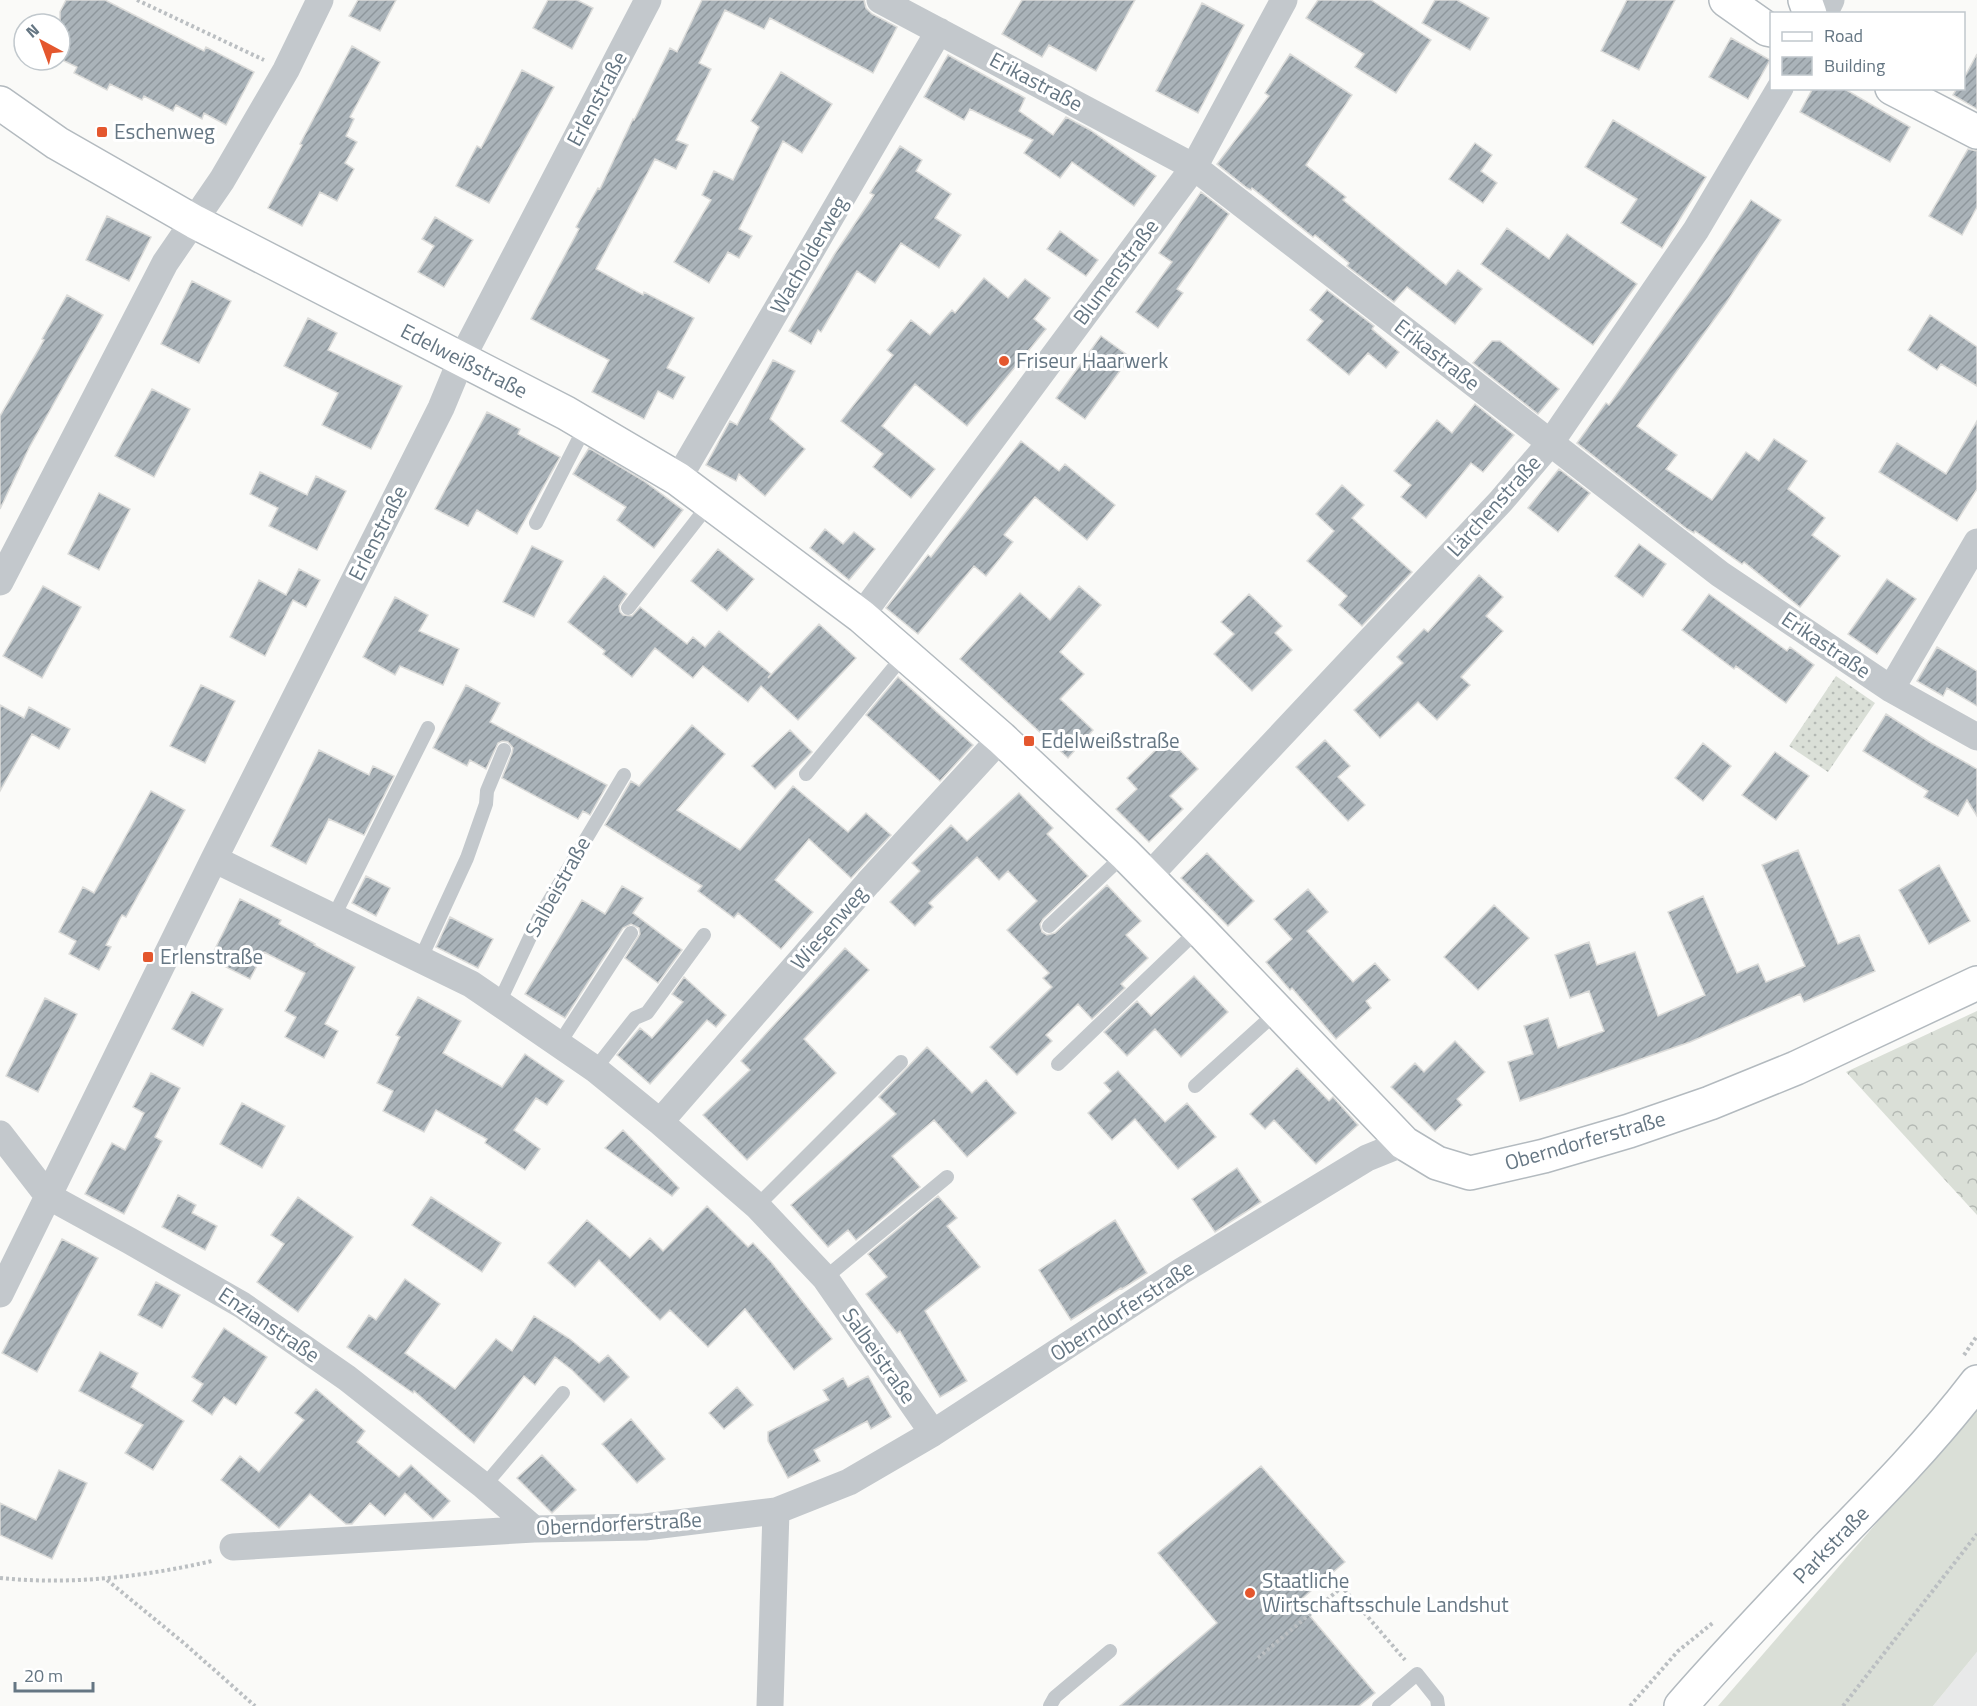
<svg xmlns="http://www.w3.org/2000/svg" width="1977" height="1706" viewBox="0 0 1977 1706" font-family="'Titillium Web',sans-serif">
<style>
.built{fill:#e8e9e9}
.grass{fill:url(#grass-dots)}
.forest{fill:url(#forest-crowns)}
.garden{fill:#dadfd7}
.building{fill:url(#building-hatch);stroke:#dcdcda;stroke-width:1.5}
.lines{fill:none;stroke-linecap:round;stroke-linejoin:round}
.secondary-casing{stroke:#b3babf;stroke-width:36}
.path{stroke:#bbbfc2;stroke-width:4;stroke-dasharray:3 3;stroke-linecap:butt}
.lane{stroke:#c3c8cc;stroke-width:14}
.street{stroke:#c3c8cc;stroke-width:27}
.secondary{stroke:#fff;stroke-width:33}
.poi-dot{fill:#e4572e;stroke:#fff;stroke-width:2}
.labels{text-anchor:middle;stroke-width:6;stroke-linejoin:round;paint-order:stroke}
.street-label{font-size:21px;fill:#657683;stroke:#fff}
.poi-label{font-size:21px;fill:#657683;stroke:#fff;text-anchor:start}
</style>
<defs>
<pattern id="grass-dots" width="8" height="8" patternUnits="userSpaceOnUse" patternTransform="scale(1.5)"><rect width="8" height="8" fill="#dadfd7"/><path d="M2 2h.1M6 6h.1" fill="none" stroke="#b4b9b4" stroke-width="1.8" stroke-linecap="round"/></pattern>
<pattern id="forest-crowns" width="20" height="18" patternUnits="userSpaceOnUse" patternTransform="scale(1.5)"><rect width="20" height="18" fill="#dadfd7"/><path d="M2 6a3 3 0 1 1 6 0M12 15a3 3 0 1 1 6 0" fill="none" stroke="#b4b9b4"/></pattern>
<pattern id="building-hatch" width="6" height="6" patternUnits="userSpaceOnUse" patternTransform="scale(1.5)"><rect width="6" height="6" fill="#aab3b9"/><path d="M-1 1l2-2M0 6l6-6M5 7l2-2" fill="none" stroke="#8e969c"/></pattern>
</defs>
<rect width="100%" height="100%" fill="#fafaf8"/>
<path class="built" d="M1977,1652V1706H1933Z"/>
<path class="grass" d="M1836,676L1875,703L1828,772L1789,746Z"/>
<path class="forest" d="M1977,1011V1215L1846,1072Z"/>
<path class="garden" d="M1977,1407V1652L1933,1706H1718Z"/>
<path class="building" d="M66,0H105L204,51L206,47L254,72L226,125L204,113L202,119L176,105L173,111L144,96L142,100L110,84L107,90L74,73L77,67L60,59V12Z
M358,0H396L380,31L349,16Z
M548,0H577L593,8L572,49L533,28Z
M702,0H864L866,8L872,14L897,27L873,73L770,18L764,29L725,10L699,63L711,69L676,140L688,145L676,169L655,159L596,269L643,295L644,292L694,318L667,368L685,377L673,399L658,391L644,419L592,392L609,360L531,319L579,229L576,227L598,188L600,189L633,119L634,120L670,48L677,52Z
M1022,0H1135L1096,71L1049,45L1042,57L1002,34Z
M1318,0H1371L1431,40L1396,93L1355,67L1364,54L1306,18Z
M1435,0H1457L1489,18L1470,50L1422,23Z
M1627,0H1675L1639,70L1601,51Z
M1202,3L1244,25L1198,113L1156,91Z
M1731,38L1770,60L1748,99L1709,77Z
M352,46L380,62L350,117L354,119L346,136L357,142L345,163L354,169L337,201L320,192L302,226L268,208L302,145L300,144Z
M1290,54L1352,95L1306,165L1346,197L1343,200L1446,285L1458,270L1482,289L1455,324L1407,287L1394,302L1347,266L1349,263L1315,235L1313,237L1252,188L1251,190L1247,188L1217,164L1269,96L1265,93Z
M1977,54V109L1953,95L1957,88H1964V78Z
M948,55L1025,98L1019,111L1053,135L1066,117L1090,130L1156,176L1134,206L1072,162L1060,178L1024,153L1033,140L970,109L964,120L924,97Z
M522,70L554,87L489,203L456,186L477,146L481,148Z
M781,72L832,104L802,153L783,141L739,229L752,236L739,258L728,252L709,283L674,262L711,200L702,195L714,171L733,180L759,127L751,121Z
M1813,88H1843L1910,127L1890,162L1800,112Z
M1613,120L1706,177L1662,248L1621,223L1637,199L1585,167Z
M1475,143L1492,155L1481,171L1497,183L1483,203L1449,179Z
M900,146L922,160L916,171L951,194L935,218L961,235L939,268L901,243L875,283L857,271L821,332L818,330L811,344L789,331L834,255L874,195L870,193Z
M1968,149L1977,151V207L1962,235L1929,216Z
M1201,192L1229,214L1177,289L1183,293L1158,328L1136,312L1172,262L1159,253Z
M1751,200L1781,220L1726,303L1637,426L1677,455L1666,469L1712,500L1746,452L1759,461L1774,439L1807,461L1788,489L1825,518L1812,535L1840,556L1800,607L1744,562L1742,564L1695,531L1694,533L1687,529L1577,443L1606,403L1609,405L1696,283Z
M107,216L151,237L129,281L86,260Z
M435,217L473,240L444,287L418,272L434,246L422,239Z
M1507,228L1549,259L1567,234L1637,284L1593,345L1481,264Z
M1060,231L1098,260L1086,276L1047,249Z
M984,278L1008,298L1025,279L1050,298L1034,319L1046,329L967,426L915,384L882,426L935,469L911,498L873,467L883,454L841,421L893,355L887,350L911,320L930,335L952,310L955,313Z
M192,281L231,301L199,363L161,344Z
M1327,290L1374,326L1372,329L1399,352L1386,368L1368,353L1349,375L1307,340L1323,321L1310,310Z
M67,295L103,315L29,448L0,509V416L44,340L42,339Z
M1930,315L1977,347V386L1941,364L1937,370L1908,350Z
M308,318L337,333L328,350L402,386L371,449L322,425L338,393L284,366Z
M1101,336L1130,357L1085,419L1056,398Z
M1492,341H1500L1559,389L1538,414L1473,363Z
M773,360L795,371L770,419L805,449L765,496L739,474L736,481L706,465L730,421L737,425Z
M152,389L190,409L154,477L115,456Z
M1475,404L1514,435L1483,472L1471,463L1426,518L1401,497L1411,485L1394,471L1437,420L1452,433Z
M487,412L520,429L518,434L560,457L517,534L477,510L468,526L435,509Z
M1977,421V489L1957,521L1879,472L1897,443L1946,474Z
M1021,441L1059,471L1065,464L1115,505L1087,540L1035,497L1004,535L1013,542L986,576L974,566L918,634L886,608L928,555L931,557Z
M589,448L644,481L683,510L654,548L617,520L626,507L573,474Z
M1559,469L1590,493L1558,532L1528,508Z
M260,472L307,495L316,476L346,491L317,550L269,526L278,508L250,494Z
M1342,485L1364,505L1352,518L1412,572L1362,626L1339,605L1347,596L1307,561L1334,531L1316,514Z
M99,493L130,509L99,570L68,554Z
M825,529L843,544L854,532L875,549L849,580L810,548Z
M1639,544L1666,564L1643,597L1615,576Z
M532,546L563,561L534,617L503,602Z
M718,549L754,579L727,611L691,581Z
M299,569L320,580L306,607L293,600L265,656L230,637L259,580L286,595Z
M1479,575L1503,597L1486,616L1503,631L1461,677L1470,685L1437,720L1418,702L1380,738L1354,710L1403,663L1397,657L1424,629L1428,632Z
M604,576L627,594L619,606L620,612L623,615L632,616L640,607L687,644L693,637L705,647L719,631L771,674L768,678L819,624L856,658L798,720L761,686L748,702L703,666L693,678L655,648L632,677L603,654L605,651L568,622Z
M1887,579L1916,599L1877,654L1848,634Z
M43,586L81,607L42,678L3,656Z
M1079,586L1101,605L1060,652L1084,674L1060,699L1093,730L1068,758L960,659L1020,593L1050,620Z
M1249,594L1282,626L1275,633L1292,650L1252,691L1214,654L1234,634L1221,622Z
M1709,594L1787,651L1790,647L1814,665L1786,703L1736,666L1734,669L1682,630Z
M395,597L428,615L419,631L459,649L443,685L400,666L395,675L363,657Z
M1937,647L1977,671V706L1947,688L1943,696L1917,681Z
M898,677L973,745L940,781L866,715Z
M201,685L235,701L205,763L170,746Z
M466,685L500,703L490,722L607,785L590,815L583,811L578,819L502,778L512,753L513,748L508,742L502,741L498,743L486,769L470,760L467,766L433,748Z
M0,705L24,718L29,707L70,729L59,749L32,734L0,791Z
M1886,714L1931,743L1977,769V816L1967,800L1958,816L1924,797L1928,791L1863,751Z
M692,725L725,754L677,810L740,850L793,786L848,832L866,813L891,835L851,878L809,839L775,880L813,912L781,949L738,913L734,918L698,891L702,886L605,825L631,781L639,786Z
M790,730L812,752L775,789L752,766Z
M1168,738L1198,769L1170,796L1183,809L1149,842L1116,809L1137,789L1127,778Z
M1325,740L1350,766L1338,777L1365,805L1348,821L1296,767Z
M1703,743L1731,766L1703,801L1675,778Z
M319,750L369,775L373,766L394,776L364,835L329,819L306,864L271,846Z
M1775,752L1809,776L1776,820L1742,795Z
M151,791L185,810L126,917L122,915L106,945L111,947L99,970L69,954L76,941L59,932L83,887L94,893Z
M1019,793L1053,828L1047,834L1088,876L1043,919L1040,924L1042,932L1047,935L1055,933L1107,885L1141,921L1126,935L1148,958L1121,984L1125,988L1092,1019L1078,1004L1046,1035L1052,1041L1017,1075L990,1047L1052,987L1043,978L1049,973L1007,930L1037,901L1008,871L999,880L977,857L929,903L933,907L915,926L890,902L920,871L912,863L951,825L967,841Z
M1798,850L1838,944L1859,935L1875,971L1804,1002L1800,994L1690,1042L1520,1101L1508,1062L1533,1054L1524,1026L1548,1018L1558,1048L1604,1031L1589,991L1570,998L1555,955L1589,942L1597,965L1635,952L1658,1016L1705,995L1668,912L1703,896L1737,973L1758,964L1766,982L1805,966L1762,865Z
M1207,853L1254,901L1228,926L1181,878Z
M1939,865L1970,921L1929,944L1899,890Z
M366,876L390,888L376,916L352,903Z
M622,886L643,898L633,913L682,950L658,983L625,958L640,934L639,928L631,924L623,928L565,1018L525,994L582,900L605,914Z
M1308,889L1328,912L1307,931L1353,982L1375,963L1390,980L1366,1001L1371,1008L1336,1039L1292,988L1290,990L1266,962L1292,939L1274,919Z
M240,899L281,920L279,924L315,944L314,945L355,967L325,1024L338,1031L324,1058L285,1037L296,1017L285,1011L305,973L264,952L250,979L210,959Z
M1494,905L1529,938L1478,990L1444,957Z
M450,917L493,939L478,968L436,947Z
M845,948L869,970L804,1039L836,1073L747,1160L703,1115L750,1070L741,1061Z
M1194,976L1228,1012L1181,1057L1155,1029L1127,1056L1104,1032L1137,1001L1151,1016Z
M684,977L726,1015L716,1027L707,1020L650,1084L617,1055L640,1028L652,1038L683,1002L672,994Z
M192,992L223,1009L203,1046L172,1029Z
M418,997L461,1021L443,1053L502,1087L525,1054L564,1081L547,1105L536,1098L514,1130L540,1149L525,1170L485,1143L487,1139L436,1110L424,1132L383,1111L393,1091L377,1083L400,1037L396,1035Z
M45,998L77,1014L38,1092L6,1076Z
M1455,1041L1485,1072L1457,1099L1462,1105L1435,1131L1391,1087L1415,1063L1424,1072Z
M927,1047L972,1093L986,1080L1016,1113L967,1157L934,1120L892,1156L920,1187L856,1240L848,1230L828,1247L791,1205L896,1114L879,1097Z
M1297,1068L1329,1101L1333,1097L1358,1125L1316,1164L1274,1120L1265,1129L1250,1114Z
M1118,1071L1165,1122L1187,1103L1216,1137L1178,1169L1135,1119L1112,1140L1088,1113L1111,1091L1104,1083Z
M151,1073L180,1088L155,1137L162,1141L124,1214L85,1194L112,1143L125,1150L144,1113L133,1107Z
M242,1103L285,1126L262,1168L220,1144Z
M623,1130L679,1188L672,1196L605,1148Z
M1237,1168L1261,1202L1215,1232L1192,1199Z
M178,1195L196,1205L192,1213L217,1226L205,1250L162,1227Z
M938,1196L957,1218L947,1226L980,1267L925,1311L967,1381L940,1397L900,1331L897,1333L866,1294L887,1277L868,1254Z
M298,1197L353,1237L298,1312L257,1282L284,1244L271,1235Z
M431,1197L501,1243L482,1272L412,1225Z
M707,1206L748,1247L753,1243L771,1262L832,1339L794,1370L745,1309L708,1347L670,1310L660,1320L599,1260L575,1287L548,1263L587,1220L630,1258L650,1238L663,1251Z
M1115,1220L1147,1273L1122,1289L1121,1288L1071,1320L1039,1270Z
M62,1239L98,1258L37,1372L2,1353Z
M405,1279L440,1304L405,1353L455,1389L496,1339L512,1351L534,1316L570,1339L599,1363L608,1355L629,1377L604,1402L572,1370L555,1357L535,1385L524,1376L474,1443L414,1391L413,1393L347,1347L369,1315L376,1320Z
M156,1282L180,1295L162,1328L138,1315Z
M224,1328L267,1357L236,1405L224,1397L212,1415L192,1401L203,1384L192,1377Z
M100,1352L138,1373L131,1387L184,1421L153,1470L125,1453L143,1425L79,1391Z
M868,1376L891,1417L871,1429L867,1421L814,1450L820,1461L788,1478L768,1441V1432L829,1400L823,1390L843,1378L848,1387Z
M737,1387L753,1405L724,1429L709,1413Z
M316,1389L365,1431L357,1442L399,1477L411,1465L450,1501L433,1519L405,1493L385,1516L370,1503L352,1524H346L310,1494L279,1528L221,1480L240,1456L259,1472L304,1420L295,1413Z
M631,1419L665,1459L637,1483L602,1444Z
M542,1455L576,1490L552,1513L517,1478Z
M1261,1466L1345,1562L1298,1602L1375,1693L1359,1706H1120L1217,1623L1158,1553Z
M59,1470L87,1483L52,1559L0,1535V1503L36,1520Z"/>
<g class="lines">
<g class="secondary-casing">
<path id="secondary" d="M1726,0L1767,29L1772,30
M1805,0L1810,14
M1892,88L1977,132
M0,103L57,143L195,222L566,413L678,479L861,616L1001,738L1125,854L1199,929L1404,1143L1437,1163L1470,1173L1544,1156L1629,1131L1710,1103L1796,1068L1977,983
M1681,1706C1728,1652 1778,1600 1827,1548C1879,1495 1932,1441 1977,1382"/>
</g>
<path class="path" d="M137,0L264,60
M1964,1355L1977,1336
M0,1578C71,1585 143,1577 212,1561
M107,1580L185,1644L255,1706
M1258,1658L1342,1587L1405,1660
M1630,1706L1678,1651L1714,1622
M1843,1706L1977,1534"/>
<path class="lane" d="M536,523L586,425
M628,608L710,503
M806,774L905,654
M333,918L428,728
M1049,926L1125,854
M420,960L467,858L486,804L487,791L504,750
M499,1003L539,918L624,775
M559,1044L631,933
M1058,1064L1199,929
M595,1069L635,1018L647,1013L704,935
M1195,1086L1279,1010
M757,1206L901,1062
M825,1278L947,1177
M484,1486L563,1393
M1050,1706L1055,1697L1110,1651
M1379,1706L1417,1674L1437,1699L1438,1706"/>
<path class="street" d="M880,0L1194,167L1720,574L1891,689L1977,737
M1824,14L1831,0
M678,479L939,31
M0,582L165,263L222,180L286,70L320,0
M861,616L1194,167L1284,0
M1891,689L1977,542
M214,859L471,984L595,1069L660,1122L757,1206L825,1278L933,1433
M1147,878L1501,501L1551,442L1696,230L1780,88
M660,1122L868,883L1001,738
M0,1134L48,1196L130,1241L242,1305L347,1378L484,1486L534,1529
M0,1294L214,859L441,408L461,360L648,0
M233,1547L534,1529L645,1527L776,1511L849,1482L933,1433L1180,1272L1367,1158L1404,1143
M770,1706L776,1511"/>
<use href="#secondary" class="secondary"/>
</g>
<g class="poi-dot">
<rect x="96" y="126" width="12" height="12" rx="3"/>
<circle cx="1004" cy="361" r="6"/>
<rect x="1023" y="735" width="12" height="12" rx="3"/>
<rect x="142" y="951" width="12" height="12" rx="3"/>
<circle cx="1250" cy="1593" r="6"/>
</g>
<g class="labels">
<g class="street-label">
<text transform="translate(1036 82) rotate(28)" y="7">Erikastraße</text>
<text transform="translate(597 99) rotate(-62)" y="7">Erlenstraße</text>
<text transform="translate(809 255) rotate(-60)" y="7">Wacholderweg</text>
<text transform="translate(1116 272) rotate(-53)" y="7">Blumenstraße</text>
<text transform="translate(1437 355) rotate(38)" y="7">Erikastraße</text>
<text transform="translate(464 361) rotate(27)" y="7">Edelweißstraße</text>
<text transform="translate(1494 506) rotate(-48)" y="7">Lärchenstraße</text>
<text transform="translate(378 533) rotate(-63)" y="7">Erlenstraße</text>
<text transform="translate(1826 645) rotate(34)" y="7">Erikastraße</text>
<text transform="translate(558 887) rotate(-61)" y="7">Salbeistraße</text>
<text transform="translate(829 928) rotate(-49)" y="7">Wiesenweg</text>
<text transform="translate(1585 1141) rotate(-16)" y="7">Oberndorferstraße</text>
<text transform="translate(1122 1311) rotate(-33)" y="7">Oberndorferstraße</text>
<text transform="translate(269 1325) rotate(34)" y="7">Enzianstraße</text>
<text transform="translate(879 1356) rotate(55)" y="7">Salbeistraße</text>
<text transform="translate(619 1524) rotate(-3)" y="7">Oberndorferstraße</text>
<text transform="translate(1831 1545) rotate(-46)" y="7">Parkstraße</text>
</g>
<g class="poi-label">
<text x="114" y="139">Eschenweg</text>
<text x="1016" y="368">Friseur Haarwerk</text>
<text x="1041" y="748">Edelweißstraße</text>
<text x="160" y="964">Erlenstraße</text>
<text x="1262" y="1588">Staatliche<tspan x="1262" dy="24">Wirtschaftsschule Landshut</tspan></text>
</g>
</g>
<rect x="1770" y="12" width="195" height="78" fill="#ffffff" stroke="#c1c8cd" stroke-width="1.5"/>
<rect x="1782" y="32" width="30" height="9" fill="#ffffff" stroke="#c1c8cd" stroke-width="1.5"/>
<text x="1824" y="42" font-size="18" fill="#657683">Road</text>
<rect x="1782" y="57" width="30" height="18" fill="url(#building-hatch)" stroke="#c1c8cd" stroke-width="1.5"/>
<text x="1824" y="72" font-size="18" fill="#657683">Building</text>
<g transform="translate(42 42) rotate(319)"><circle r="28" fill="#ffffff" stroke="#c1c8cd" stroke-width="1.5"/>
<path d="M0-4.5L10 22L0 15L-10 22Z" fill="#e4572e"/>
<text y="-9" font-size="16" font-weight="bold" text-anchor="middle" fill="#657683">N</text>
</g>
<path d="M15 1682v9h78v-9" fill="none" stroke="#657683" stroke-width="3"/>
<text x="24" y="1682" font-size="18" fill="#657683" stroke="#ffffff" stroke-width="4.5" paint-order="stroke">20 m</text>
</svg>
